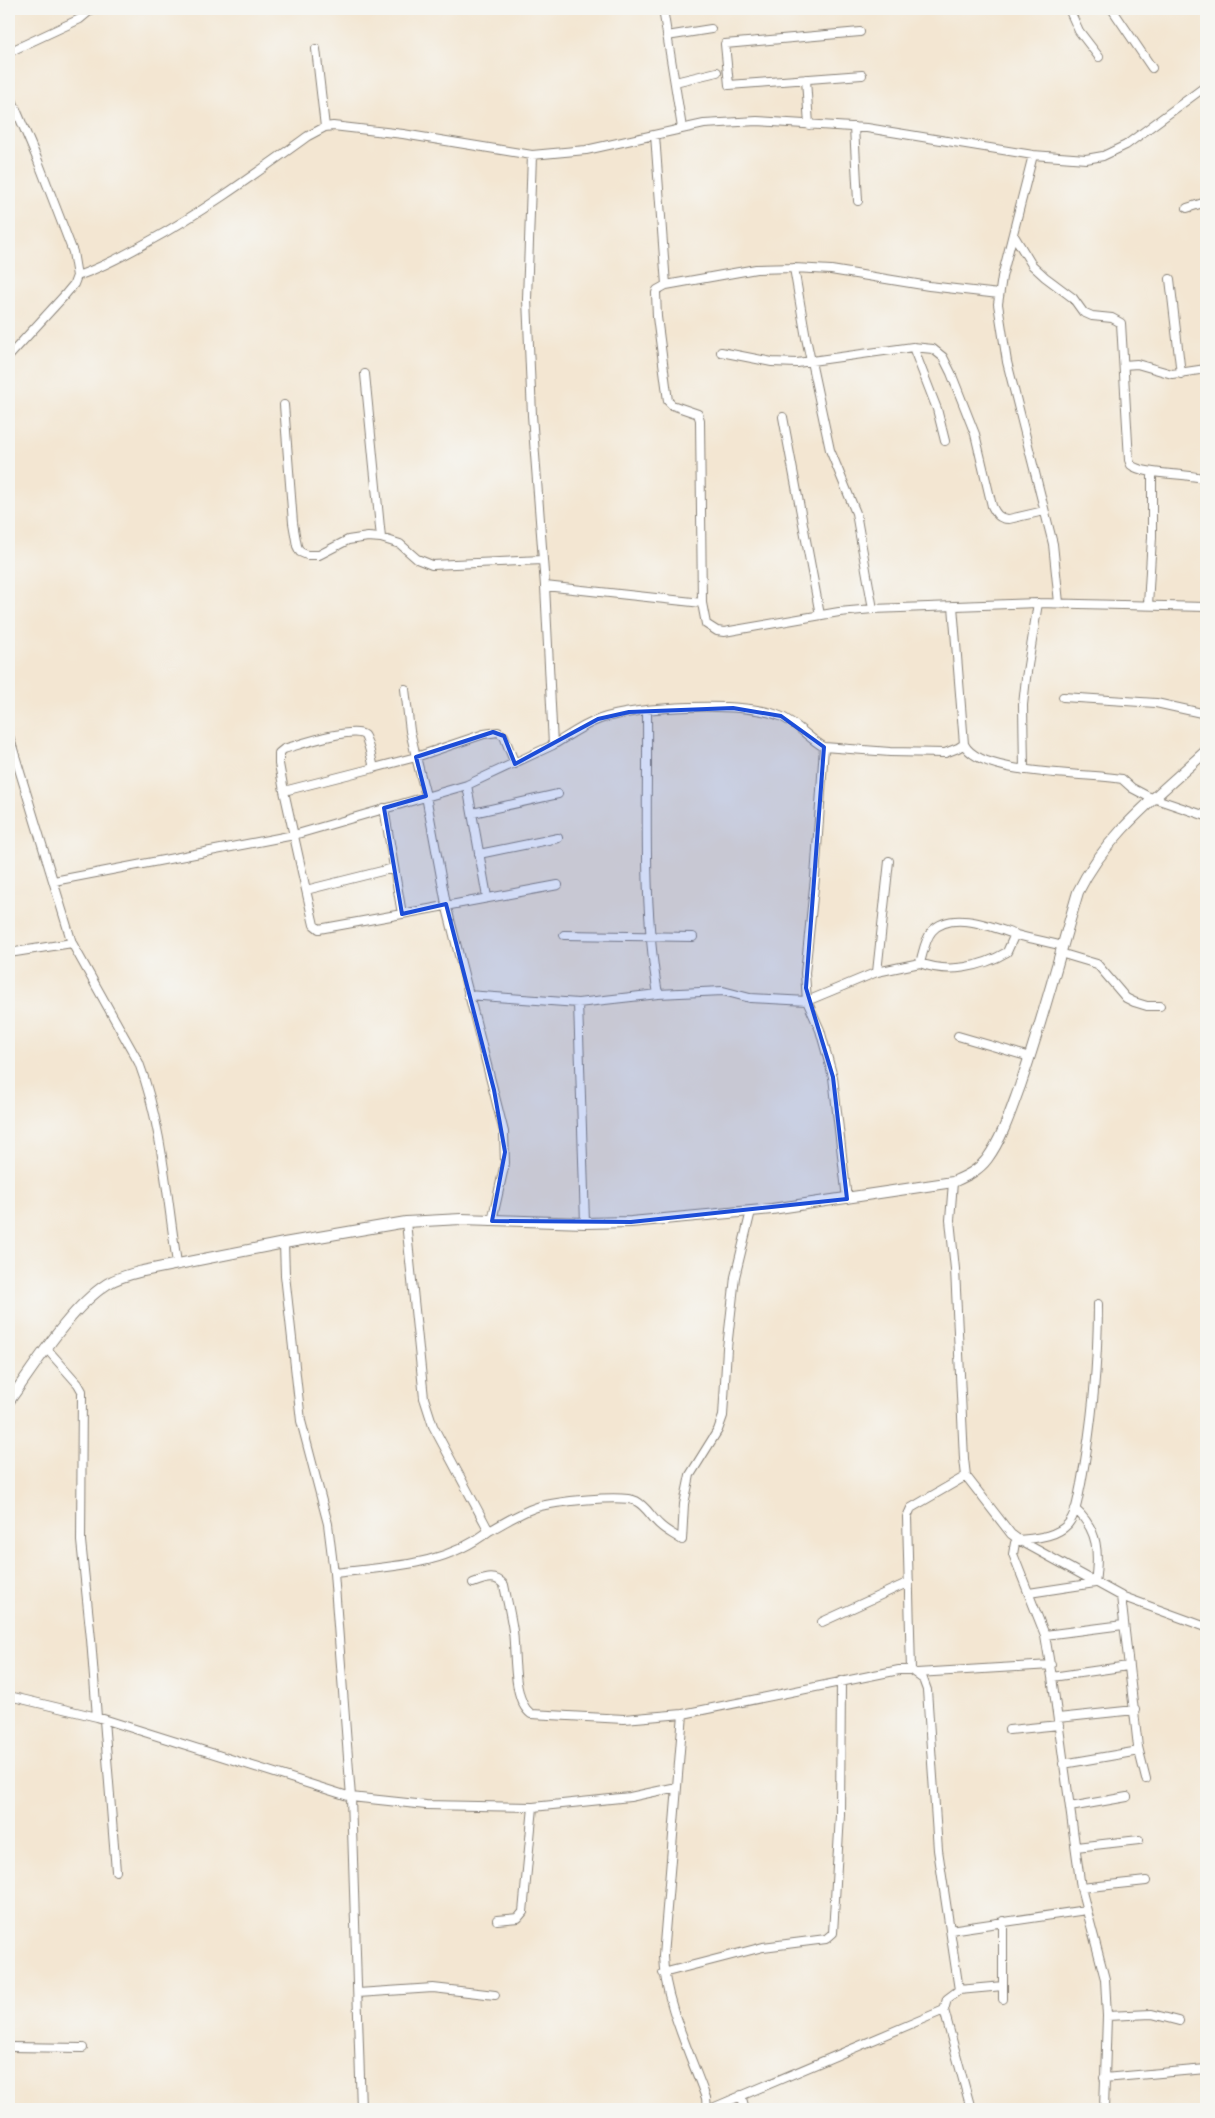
<svg xmlns="http://www.w3.org/2000/svg" width="1215" height="2118" viewBox="0 0 1215 2118" font-family="'Shantell Sans',sans-serif">
<style>
.lines{fill:none;stroke-linecap:round;stroke-linejoin:round}
.minor-casing{stroke:#888177;stroke-width:10}
.tertiary-casing{stroke:#888177;stroke-width:12}
.minor{stroke:#fff;stroke-width:8}
.tertiary{stroke:#fff;stroke-width:10}
.marked{fill:#1d4ed8;fill-opacity:0.2;stroke:#1d4ed8;stroke-width:4;stroke-linejoin:round}
</style>
<rect width="100%" height="100%" fill="#f6f6f2"/>
<filter id="ink" filterUnits="userSpaceOnUse"><feTurbulence type="fractalNoise" baseFrequency=".02" numOctaves="2"/><feDisplacementMap in="SourceGraphic" scale="10" xChannelSelector="R" yChannelSelector="G"/><feConvolveMatrix kernelMatrix="1 2 1 2 8 2 1 2 1" color-interpolation-filters="sRGB"/></filter>
<filter id="wash" filterUnits="userSpaceOnUse"><feTurbulence type="fractalNoise" baseFrequency=".0096" numOctaves="4" result="noise"/><feDisplacementMap in="SourceGraphic" scale="20" xChannelSelector="R" yChannelSelector="G"/><feGaussianBlur stdDeviation="1.12" result="paint"/><feColorMatrix in="noise" values="0 0 0 0 0 0 0 0 0 0 0 0 0 0 0 0 0 1.4 0 .05"/><feComposite in="paint" operator="in"/></filter>
<g filter="url(#wash)">
<rect width="100%" height="100%" fill="#f3e6d2"/>
</g>
<g filter="url(#ink)">
<g class="lines">
<g class="minor-casing">
<path id="minor" d="M663,9L682,128
M1069,9L1079,31L1099,57
M1112,9L1152,68
M860,32L725,44L729,85L862,75
M667,36L711,29
M316,49L325,127
M9,52L80,19L92,9
M806,79L809,125
M675,82L717,72
M9,93L38,161L73,252L77,276L74,284L64,296L9,356
M854,127L858,201
M655,135L666,285L657,290L656,293L657,317L668,401L672,405L698,414L700,420L702,603
M532,155L527,299L532,415L543,560
M1033,155L1002,277L998,304L1007,362L1053,544L1059,603
M1187,208L1206,202
M1013,234L1032,265L1045,277L1073,298L1083,312L1092,316L1112,318L1121,323L1129,460L1131,465C1143,475 1187,473 1206,479
M794,268L806,338L830,450L856,513L873,609
M77,276C101,268 123,256 146,243C203,212 255,174 308,136L325,127L333,126L403,134L532,155L586,150L704,124L757,121L867,128L1033,155L1086,159L1103,156L1126,145L1206,86
M1170,279L1181,374
M666,285L756,269L794,268L831,270L929,286L999,294
M913,347L937,409L945,441
M721,352L772,362L797,363L913,347L933,349L943,357L951,373L975,434L992,506C996,514 999,519 1009,519L1044,511
M1124,365L1137,364L1172,374L1206,369
M365,374L381,538
M284,405L293,523L297,546L300,552L307,555H319L348,540L368,537L381,538L400,544L417,559L432,565L543,560L545,586L702,603L706,624L717,631L724,632L839,612L873,609L1038,603L1206,607
M783,417L820,615
M1148,605L1152,537V472
M953,606L964,744C980,777 1087,772 1122,779L1132,788L1147,796L1206,816
M405,689L410,731L416,757L484,734L498,732L504,736L515,764
M1063,697L1156,703L1206,714
M647,710C648,804 642,901 658,994
M9,736L72,943L139,1063C162,1124 167,1198 177,1263
M553,745C568,736 583,725 600,719C636,706 745,701 780,716C797,723 808,738 824,747L815,878L805,973L807,1001L820,1030L833,1077L847,1199
M824,747L890,752L945,753L958,748L964,744
M374,768L416,757L426,796L446,904L504,1132L505,1163L492,1221
M1024,770L1023,705L1026,678L1038,603
M467,785L487,897
M284,791L374,768C372,761 368,739 364,735C353,726 298,745 284,749L279,753V764L284,791L306,890L314,925L319,929L402,914L384,808
M473,813L558,794
M479,854L558,838
M54,881L294,835L467,785L553,745L545,586
M306,890L394,868
M402,914L558,885
M564,935L693,937
M9,953L72,943
M1060,953L1097,964L1126,998L1134,1002L1147,1006H1160
M920,963C948,974 982,967 1007,952L1015,934
M877,972L889,861
M468,995L578,1003L658,994L723,991L750,998L807,1001L877,972L920,963C923,953 925,939 932,931C952,909 995,928 1017,935C1032,939 1047,942 1063,946
M578,1003L585,1223
M958,1036L1030,1057
M953,1182L950,1220L955,1269L964,1459L966,1476L1011,1534L1019,1540L1121,1596L1206,1627
M284,1243L285,1275L301,1421L328,1524L334,1573L351,1797L361,2109
M1098,1304C1098,1364 1092,1425 1081,1484C1078,1496 1077,1513 1068,1524C1056,1537 1036,1538 1019,1540L1015,1543L1013,1554L1045,1635L1052,1677L1081,1888L1105,1979L1107,2016L1104,2109
M47,1349L78,1384L82,1391L81,1541L91,1639L97,1717
M489,1531C504,1523 521,1512 537,1507C554,1502 621,1494 636,1501C647,1507 651,1517 660,1525C666,1531 675,1535 682,1540L684,1504L690,1475L718,1430L723,1416L727,1348L735,1277L751,1211
M334,1573C390,1566 443,1567 489,1531L433,1426L424,1398L406,1222
M473,1583C485,1579 495,1574 504,1585C507,1600 511,1616 513,1631C516,1653 512,1700 531,1714L624,1719L683,1714
M1029,1593L1095,1583C1099,1554 1099,1530 1075,1509
M1121,1596L1138,1747L1146,1779
M822,1622L909,1582
M1045,1635L1123,1625
M911,1670L923,1679L927,1690L938,1850L959,1990L947,1999L944,2010
M917,1673L1051,1665
M1052,1677L1128,1666
M9,1696L97,1717L351,1797L426,1805L533,1807L630,1797L677,1787L683,1714L899,1670H911L907,1517L911,1508L966,1476
M1058,1718L1135,1710
M104,1720L116,1871
M1009,1730L1059,1725
M1063,1764L1139,1751
M677,1787L663,1956C664,2000 691,2056 706,2098L707,2109
M1070,1807L1127,1797
M1076,1847L1139,1840
M1081,1888L1146,1881
M497,1920L518,1918L523,1912L533,1807
M1003,1921V1999
M950,1930L1086,1910
M663,1973L763,1947L826,1939L833,1933L840,1815L841,1681
M959,1990L1003,1986
M358,1993L433,1988L495,1995
M1107,2016L1152,2014L1179,2021
M9,2047L83,2048
M1104,2078L1206,2069
M741,2095L745,2109
M710,2109L944,2010L971,2109"/>
</g>
<g class="tertiary-casing">
<path id="tertiary" d="M9,1401C36,1364 69,1309 107,1284C118,1277 131,1274 143,1271L284,1243L406,1222L461,1219L585,1223L631,1222L772,1209L953,1182C966,1176 978,1171 987,1159C1003,1137 1011,1110 1020,1086C1042,1022 1059,957 1078,892C1106,834 1160,794 1206,751"/>
</g>
<use href="#minor" class="minor"/>
<use href="#tertiary" class="tertiary"/>
</g>
</g>
<path class="marked" d="M733,708L781,716L824,747L806,988L833,1077L847,1199L631,1222L492,1221L505,1152L494,1090L446,904L402,914L384,808L426,796L416,757L493,732L504,736L515,764L598,719L629,712Z"/>
<rect width="1215" height="2118" fill="none" stroke="#f6f6f2" stroke-width="30"/>
</svg>
